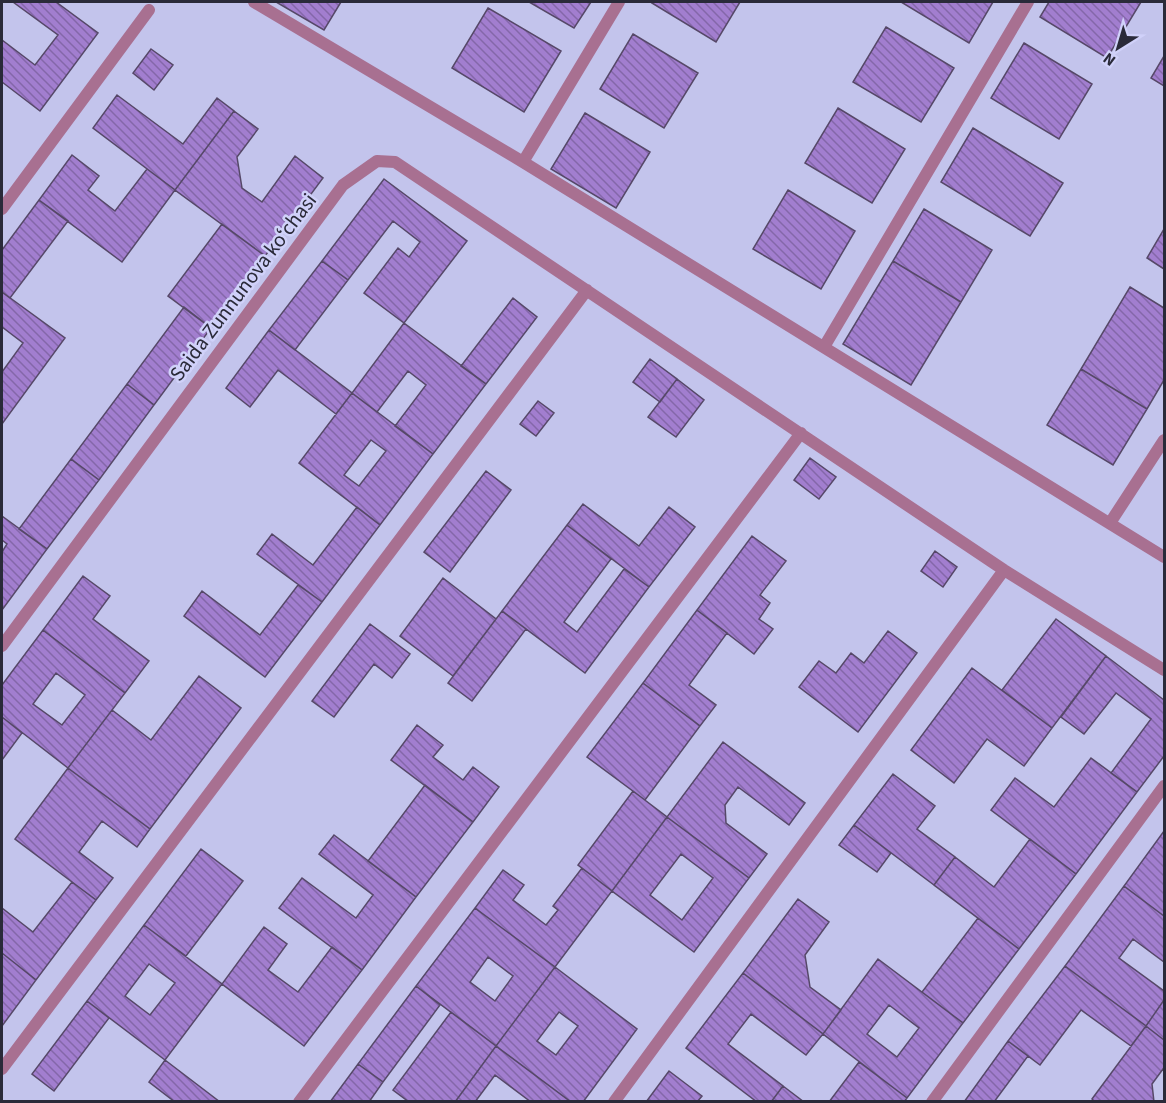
<svg xmlns="http://www.w3.org/2000/svg" width="1166" height="1103" viewBox="0 0 1166 1103" font-family="'Source Sans 3',sans-serif">
<style>
.building{fill:url(#building-back-hatch);stroke:#564868;stroke-width:1.5;fill-rule:evenodd}
.lines{fill:none;stroke-linecap:round;stroke-linejoin:round}
.minor{stroke:#a87091;stroke-width:12}
.labels{text-anchor:middle;stroke-width:5;stroke-linejoin:round;paint-order:stroke}
.street-label{font-size:21px;fill:#2a2a39;stroke:#d0d1f9}
</style>
<defs>
<pattern id="building-back-hatch" width="6" height="6" patternUnits="userSpaceOnUse" patternTransform="scale(1.5)"><rect width="6" height="6" fill="#a27ecf"/><path d="M-1 5l2 2M0 0l6 6M5-1l2 2" fill="none" stroke="#8467a9"/></pattern>
</defs>
<rect width="100%" height="100%" fill="#c3c4ec"/>
<path class="building" d="M13,2H56L98,33L40,111L2,82V40L35,65L58,35Z
M276,2H341L324,30Z
M529,2H591L574,28Z
M653,2H740L716,42L652,3Z
M901,2H993L969,43Z
M1049,2H1141L1107,58L1040,17Z
M488,8L561,51L524,112L452,68Z
M886,27L954,68L921,122L853,82Z
M633,34L698,73L664,128L600,89Z
M1024,43L1092,84L1059,139L991,98Z
M151,49L173,65L154,90L133,73Z
M1164,56V86L1151,78Z
M117,95L183,144L217,98L234,111L175,190L93,128Z
M838,108L905,149L872,203L805,163Z
M234,111L258,129L237,157L242,188L262,202L295,156L323,178L265,256L175,190Z
M585,113L650,152L616,208L551,169Z
M973,128L1063,183L1030,236L941,182Z
M72,155L99,176L88,190L115,211L147,169L175,190L122,262L39,200Z
M384,179L467,241L404,323L364,293L398,248L409,257L420,242L393,221L348,280L322,261Z
M788,190L855,231L821,289L753,249Z
M39,200L68,221L10,298L2,292V250Z
M924,209L992,250L961,302L893,261Z
M222,224L265,256L211,328L168,296Z
M1164,229V269L1147,258Z
M322,261L348,280L295,350L269,330Z
M893,261L961,302L911,385L843,344Z
M1130,287L1164,308V380L1147,409L1081,369Z
M2,292L65,338L2,424V372L23,343L2,327Z
M513,298L537,317L486,384L461,366Z
M184,307L211,328L154,405L127,384Z
M404,323L486,384L433,454L395,426L426,385L408,371L377,412L352,393Z
M269,330L352,393L336,414L278,370L250,407L226,388Z
M650,359L677,379L660,402L633,382Z
M1081,369L1147,409L1113,465L1047,425Z
M677,379L704,400L676,437L648,417Z
M127,384L154,405L99,480L71,459Z
M352,393L433,454L380,525L299,463ZM371,440L386,451L359,486L344,475Z
M538,401L554,413L536,436L520,424Z
M810,458L836,477L819,499L794,480Z
M71,459L99,480L47,549L19,529Z
M486,471L511,490L450,572L424,552Z
M583,504L639,546L669,507L695,527L649,587L567,525Z
M357,507L380,525L322,602L257,554L272,534L313,565Z
M2,516L47,549L2,610V552L7,544L2,540Z
M567,525L611,559L564,622L577,632L624,569L649,587L585,673L502,611Z
M752,536L786,561L760,595L770,603L759,619L773,629L754,654L697,610Z
M935,551L957,567L943,587L921,571Z
M83,576L110,596L93,619L149,661L125,693L43,630Z
M443,578L496,619L453,676L400,636Z
M298,585L322,602L265,677L184,616L202,591L260,635Z
M697,610L727,633L689,685L716,705L700,726L643,683Z
M502,611L526,629L472,701L448,683Z
M1056,619L1106,656L1052,728L1002,690Z
M370,624L410,654L392,678L374,664L334,717L312,701Z
M43,630L125,693L68,768L2,717V685ZM56,673L85,695L62,725L33,704Z
M888,631L917,653L858,732L799,687L819,661L836,673L851,653L864,663Z
M1106,656L1164,700V756L1137,792L1111,773L1151,719L1116,693L1084,734L1061,717Z
M972,668L1052,728L1024,766L987,739L954,783L911,750Z
M199,676L241,708L150,829L68,768L112,710L151,740Z
M643,683L700,726L645,800L587,757Z
M2,717L22,733L2,760Z
M417,725L443,745L433,757L463,780L473,767L499,787L473,822L391,760Z
M723,742L805,803L789,825L738,787L725,805L726,823L767,854L749,878L667,817Z
M1091,758L1137,792L1076,874L991,810L1015,778L1054,807Z
M68,768L150,829L137,847L102,821L79,852L113,878L96,900L15,839Z
M893,774L935,806L917,829L955,857L934,885L854,825Z
M425,785L473,822L416,897L368,861Z
M633,791L667,817L612,891L578,865Z
M667,817L749,878L694,952L612,891ZM681,854L713,878L682,920L650,895Z
M854,825L891,853L877,872L839,845Z
M1164,831V916L1124,886Z
M334,835L416,897L362,970L279,908L302,878L356,918L373,895L319,854Z
M1030,839L1076,874L1019,949L934,885L955,857L994,887Z
M201,849L243,881L186,956L144,925Z
M582,868L612,891L555,967L475,908L503,870L524,885L513,900L546,925L558,910L553,906Z
M72,882L96,900L36,980L2,953V908L33,932Z
M1124,886L1164,916V962L1133,939L1119,958L1164,991V1000L1146,1026L1065,966Z
M798,899L829,922L805,955L810,987L841,1010L823,1034L743,973Z
M475,908L555,967L496,1046L416,986ZM488,957L513,976L495,1001L470,982Z
M978,918L1019,949L963,1023L922,992Z
M144,925L222,984L165,1060L87,1001ZM149,964L175,983L150,1015L125,996Z
M264,927L287,944L268,970L298,992L332,947L362,970L304,1046L222,984Z
M2,953L36,980L2,1026Z
M878,959L963,1023L907,1098L823,1034ZM889,1005L919,1028L897,1057L867,1034Z
M1065,966L1146,1026L1131,1046L1081,1010L1040,1065L1008,1041Z
M555,967L637,1029L583,1102H571L496,1046ZM559,1012L578,1026L556,1055L537,1041Z
M743,973L823,1034L806,1055L751,1014L728,1044L783,1086L771,1102H757L686,1048Z
M416,986L440,1005L383,1082L358,1064Z
M1164,1000V1040L1146,1026Z
M87,1001L109,1018L54,1091L32,1074Z
M451,1012L496,1046L455,1102H409L393,1090Z
M1146,1026L1164,1040V1070L1163,1069L1152,1084L1154,1102H1095L1092,1099Z
M1008,1041L1028,1056L994,1102H964Z
M496,1046L571,1102H531L495,1075L475,1102H455Z
M165,1060L220,1102H175L149,1082Z
M859,1062L907,1098L904,1102H829Z
M358,1064L383,1082L369,1102H330Z
M669,1071L702,1096L697,1102H646Z
M783,1086L804,1102H771Z"/>
<g class="lines">
<path class="minor" d="M254,2L523,162L1164,557
M523,162L619,2
M2,209L149,10
M824,347L1028,2
M1110,523L1164,440
M2,646L343,185L377,161L395,162L1004,570L1164,670
M2,1069L587,290
M299,1102L801,433
M614,1102L1004,570
M932,1102L1164,786"/>
</g>
<g class="labels">
<g class="street-label">
<text transform="translate(243 287) rotate(-53)" y="7">Saida Zunnunova koʻchasi</text>
</g>
</g>
<rect width="1166" height="1103" fill="none" stroke="#2a2a39" stroke-width="6"/>
<g transform="translate(1118 48) rotate(217)" stroke="#d0d1f9" stroke-width="4.5" paint-order="stroke">
<path d="M0-4.5L10 22L0 15L-10 22Z" fill="#2a2a39"/>
<text y="-9" font-size="16" font-weight="bold" text-anchor="middle" fill="#2a2a39">N</text>
</g>
</svg>
